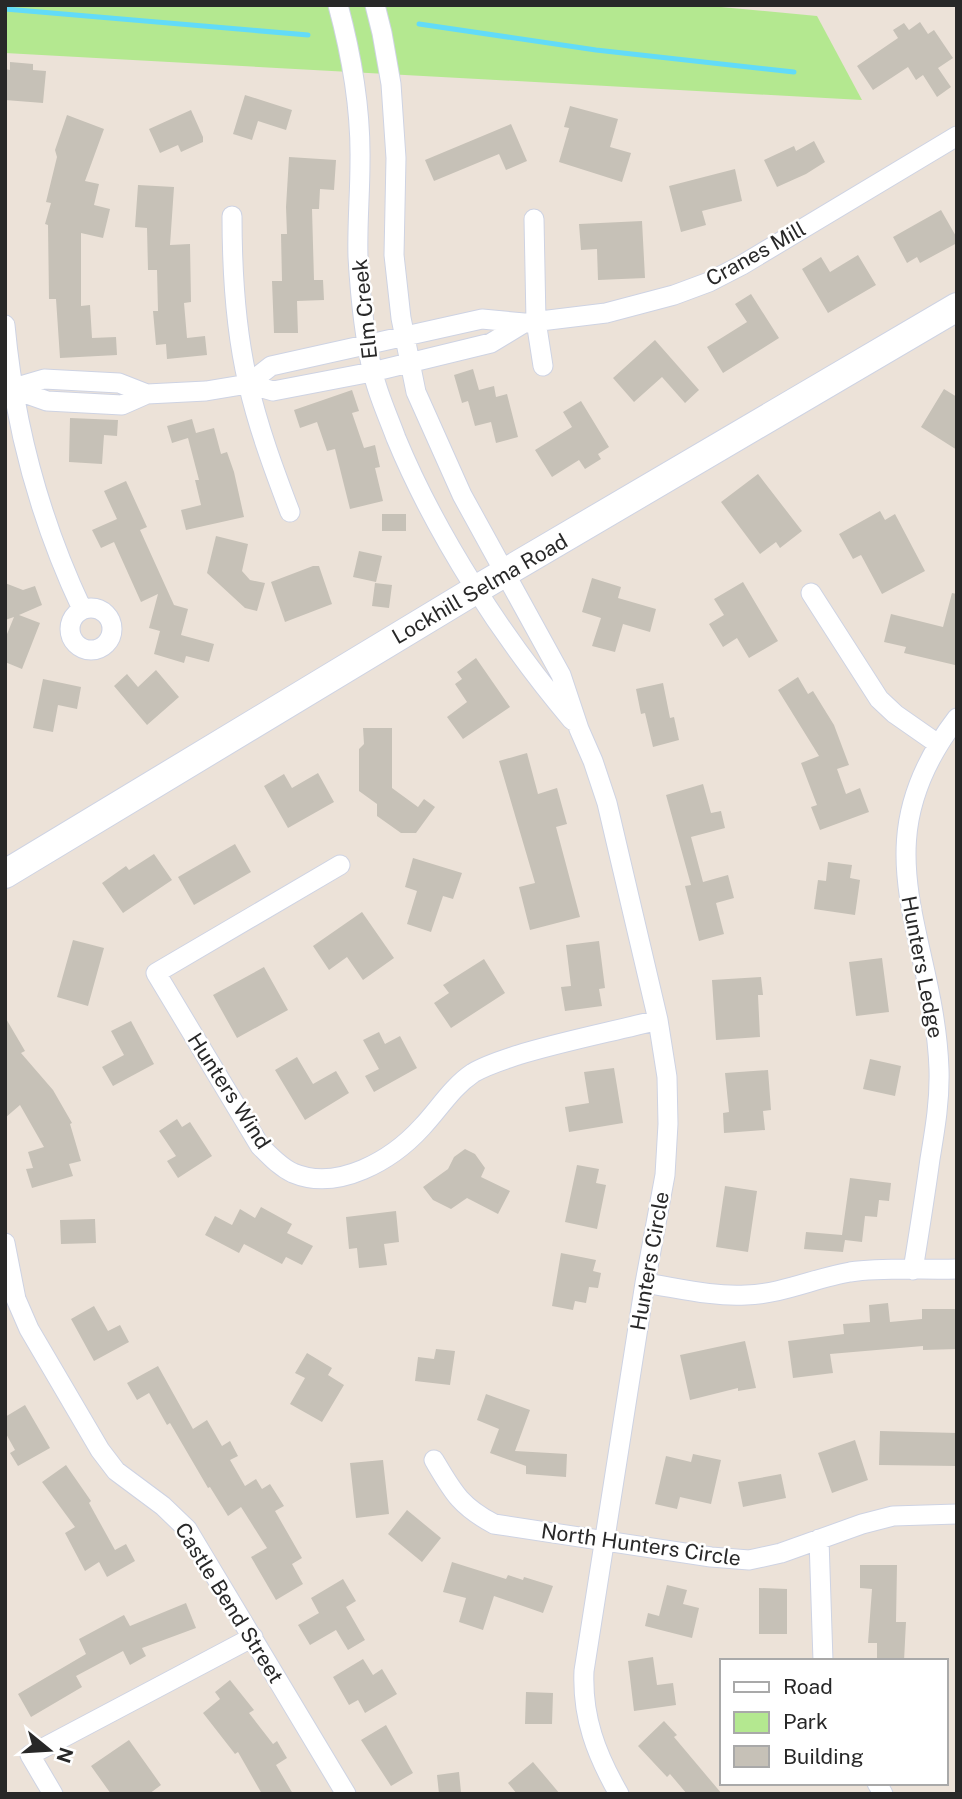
<svg xmlns="http://www.w3.org/2000/svg" width="962" height="1799" viewBox="0 0 962 1799" font-family="'Public Sans',sans-serif">
<style>
.green{fill:#b4e890}
.lines{fill:none;stroke-linecap:round;stroke-linejoin:round}
.stream{stroke:#62dbf8;stroke-width:5}
.building{fill:#c6c1b7}
.street-casing{stroke:#ced3e3;stroke-width:21}
.secondary-casing{stroke:#ced3e3;stroke-width:30}
.street{stroke:#fff;stroke-width:19}
.secondary{stroke:#fff;stroke-width:28}
.labels{text-anchor:middle;stroke-width:5;stroke-linejoin:round;paint-order:stroke}
.street-label{font-size:21px;fill:#282828;stroke:#fff}
</style>
<rect width="100%" height="100%" fill="#ece2d8"/>
<path class="green" d="M5,5H699L817,16L862,100L5,53Z"/>
<g class="lines">
<path class="stream" d="M5,9L308,35
M419,24L596,50L794,72"/>
</g>
<path class="building" d="M920,22L928,34L934,30L953,58L938,68L951,87L937,97L923,75L916,80L908,67L873,90L857,66L898,38L893,30L904,23L909,30Z
M10,62L33,64V70L46,71L43,103L5,100V69L10,70Z
M245,95L292,110L286,130L258,121L252,140L233,134Z
M570,106L618,119L610,147L631,153L622,182L559,162L569,128L564,127Z
M191,110L203,137V142L181,152L178,145L160,153L149,129Z
M67,115L104,129L85,181L99,184L94,205L110,209L103,238L81,233V306L90,305L92,338L116,337L117,355L60,358L56,299H49L48,225L45,224L51,203L46,202L57,157L55,150Z
M511,124L527,161L506,170L499,154L434,181L425,160Z
M814,141L825,162L806,174L777,187L764,160L794,146L796,151Z
M289,157L336,160L334,190L320,189L319,209H312L314,280H323L324,300L297,301L298,333H274L272,281H282L281,234H287L286,207Z
M735,169L742,201L702,211L706,225L681,232L669,186Z
M138,185L174,187L170,245L190,244L191,302L184,303L187,338L205,336L207,355L167,359L166,344L156,345L153,311H158L157,270H148L147,228L135,227Z
M941,210L957,238V243L920,263L917,257L907,263L893,237Z
M642,221L645,278L598,280L597,249L581,250L579,224Z
M858,255L876,285L828,313L802,269L821,257L830,272Z
M751,294L779,338L723,373L707,347L747,322L735,304Z
M655,340L699,390L685,403L662,377L634,402L613,378Z
M473,369L479,390L494,386L496,397L507,394L518,437L496,443L491,422L475,426L468,401L462,403L454,375Z
M944,389L957,397V450L921,427Z
M352,390L359,411L352,413L364,448L375,445L380,467L375,468L383,501L350,509L335,449L327,451L317,422L300,428L294,410Z
M581,401L609,447L598,454L601,459L585,469L579,460L552,477L535,450L572,427L563,412Z
M70,418L118,420L117,436L104,435L102,464L69,462Z
M192,419L196,433L214,428L221,454L227,452L234,472L244,517L186,530L181,510L201,505L195,480H199L188,438L172,443L167,426Z
M758,474L802,531L780,548L776,542L760,554L721,502Z
M126,481L147,527L140,530L174,605L188,609L181,635L214,644L209,662L186,656L184,663L154,654L160,631L149,628L158,594L141,602L114,542L101,548L92,530L117,519L104,491Z
M880,511L885,520L895,514L925,571L882,594L861,555L853,559L839,534Z
M382,514H406V531H382Z
M216,536L248,544L242,571L250,580L265,583L257,611L245,608L207,573Z
M359,551L382,556L376,582L353,577Z
M313,566H319L332,604L285,622L271,582Z
M592,578L621,587L618,598L656,609L650,632L623,624L615,652L592,646L601,618L582,612Z
M743,582L778,641L749,658L737,638L723,647L709,624L724,615L714,599Z
M5,583L23,590L35,586L42,605L19,615L40,623L22,669L5,662V639L14,617L5,620Z
M375,583L392,585L389,608L372,606Z
M952,593L957,594V656L955,665L904,653L906,647L884,642L891,614L943,627Z
M476,658L510,707L463,739L447,717L467,702L455,684L462,679L457,672Z
M156,670L179,697L147,725L114,686L127,674L138,687Z
M798,677L808,694L813,691L834,725L849,765L837,769L846,794L860,788L869,812L820,830L811,807L817,805L801,763L819,756L778,690Z
M43,679L81,687L77,709L58,705L53,732L33,728Z
M663,683L670,718L674,717L679,740L653,747L645,713L641,714L636,689Z
M363,728H392V788L418,807L424,799L435,807L416,833H401L377,816V804L359,791V749L364,744Z
M527,753L538,794L557,788L567,824L556,827L580,917L530,930L519,887L535,883L499,761Z
M318,773L334,802L288,828L264,786L284,774L292,788Z
M703,784L711,813L721,811L725,828L691,837L703,882L728,875L734,898L716,903L724,934L699,941L685,886L691,885L666,795Z
M235,844L251,872L194,905L178,877Z
M154,854L172,880L123,913L102,883L126,866L129,870Z
M413,858L462,873L453,899L443,896L431,932L407,924L417,891L405,887Z
M828,862L852,865L850,878L860,880L855,915L814,909L818,880L826,881Z
M362,912L394,958L363,980L347,957L329,970L313,946Z
M73,940L104,948L88,1006L57,997Z
M599,941L605,988L599,989L602,1006L565,1011L561,987L571,986L566,945Z
M882,958L889,1012L856,1016L849,962Z
M484,959L505,993L451,1028L434,1003L449,993L443,985Z
M264,967L288,1010L237,1038L213,995Z
M761,977L763,995H758L760,1037L716,1040L712,980Z
M5,1017L25,1051L21,1053L53,1090L72,1123L70,1124L81,1161L69,1164L73,1176L32,1188L26,1169L33,1168L28,1152L44,1147L20,1105L5,1118Z
M131,1021L154,1064L113,1086L102,1067L124,1055L111,1031Z
M379,1032L385,1044L400,1036L417,1068L374,1092L365,1076L379,1069L363,1040Z
M297,1057L313,1084L336,1071L349,1093L305,1120L275,1070Z
M870,1059L901,1066L895,1096L863,1089Z
M614,1068L623,1123L569,1132L565,1107L589,1103L584,1072Z
M768,1070L771,1110L763,1111L765,1130L724,1133L723,1113L729,1112L725,1073Z
M177,1119L182,1127L190,1122L212,1156L178,1178L167,1161L176,1156L159,1131Z
M465,1149L475,1154L485,1168L481,1177L510,1191L498,1214L467,1198L451,1209L433,1200L423,1187L448,1169L454,1157Z
M577,1165L599,1169L596,1183L606,1185L597,1229L565,1222Z
M850,1178L891,1183L889,1201L879,1200L877,1217L865,1216L862,1242L845,1240L843,1252L804,1249L806,1232L842,1235Z
M725,1186L757,1191L748,1252L716,1247Z
M261,1207L292,1224L287,1233L313,1246L302,1265L286,1257L282,1264L244,1244L239,1253L205,1235L215,1216L232,1225L240,1209L255,1218Z
M396,1211L399,1242L384,1244L387,1265L359,1268L357,1248L349,1249L346,1217Z
M95,1219L96,1243L61,1244L60,1220Z
M561,1253L596,1260L593,1271L601,1273L598,1288L589,1287L586,1303L575,1301L573,1310L552,1306Z
M888,1303L890,1322L922,1319V1309H957V1349L923,1350V1346L830,1354L833,1373L793,1378L788,1341L844,1334L843,1324L870,1322L869,1305Z
M94,1306L108,1331L120,1325L129,1342L94,1361L71,1319Z
M745,1341L756,1388L738,1391V1388L690,1400L680,1355Z
M436,1349L455,1351L450,1385L415,1381L418,1357L434,1359Z
M307,1353L332,1368L328,1375L344,1385L322,1422L290,1404L305,1378L295,1373Z
M158,1366L193,1429L207,1420L222,1446L230,1441L238,1456L230,1460L245,1486L256,1479L262,1489L270,1484L284,1506L275,1511L302,1558L292,1564L303,1584L276,1600L251,1557L267,1548L241,1507L228,1516L210,1487L208,1488L170,1423L167,1425L149,1393L137,1400L127,1383Z
M486,1394L530,1410L515,1451L567,1454L566,1477L526,1474V1466L490,1453L499,1429L477,1420Z
M25,1405L50,1448L18,1466L10,1453L15,1450L5,1432V1417Z
M880,1431L957,1433V1466L879,1465Z
M855,1440L868,1480L832,1493L818,1453Z
M693,1454L721,1460L711,1504L680,1497L677,1509L655,1504L666,1456L691,1462Z
M383,1460L389,1514L356,1518L350,1463Z
M66,1465L91,1501L89,1503L115,1550L126,1544L135,1561L107,1577L99,1562L85,1571L65,1533L75,1527L42,1482Z
M781,1474L786,1498L743,1507L738,1482Z
M407,1510L441,1538L422,1562L388,1534Z
M452,1562L506,1579L508,1575L523,1580L524,1577L553,1586L543,1613L494,1596L483,1630L459,1622L466,1598L443,1592Z
M860,1565H897L896,1622H906L904,1661H877V1643H868L872,1589L860,1588Z
M343,1579L356,1601L346,1607L365,1640L348,1650L336,1630L310,1645L298,1625L319,1613L311,1598Z
M667,1585L687,1590L683,1604L699,1608L692,1638L645,1626L648,1613L659,1616Z
M759,1588L787,1589V1634H759Z
M186,1603L196,1628L142,1648L146,1656L130,1665L123,1651L76,1676L82,1687L31,1717L18,1694L86,1654L79,1639L124,1615L130,1626Z
M653,1657L657,1685L673,1683L676,1705L634,1711L628,1661Z
M363,1659L373,1675L382,1669L397,1694L365,1713L358,1700L349,1705L333,1677Z
M230,1680L254,1710L249,1713L273,1744L277,1741L287,1758L276,1765L293,1794H262L238,1752L235,1754L203,1713L220,1699L215,1692Z
M526,1692L553,1693L552,1724H525Z
M664,1721L677,1735L674,1737L722,1794H687L670,1774L667,1777L638,1746Z
M386,1725L413,1773L391,1786L361,1740Z
M129,1740L161,1785L149,1794H111L91,1766Z
M533,1762L560,1794H517L508,1783Z
M459,1772L461,1792L439,1794L437,1775Z"/>
<g class="lines">
<g class="street-casing">
<path id="street" d="M338,5C352,57 361,108 360,162C360,194 357,226 358,257C360,292 365,340 373,373C378,395 388,416 396,438C436,535 504,640 572,720
M375,5L382,33L391,84L396,158L394,255L401,318L416,392L462,495L561,675L579,729L593,761L607,803L658,1020L667,1077L668,1124L665,1175L645,1283L584,1671C582,1717 596,1754 619,1794
M232,216C232,272 235,328 248,383C258,427 274,470 290,512
M534,219L536,321L543,366
M5,325C14,423 40,520 82,609
M248,384L271,366L482,319L524,323L606,313L674,295L709,282L742,265L957,136
M10,389L44,379L119,383L147,394
M13,389L47,401L122,405L147,394L206,391L248,384L273,391L372,372L491,343L524,323
M811,593L879,699L895,714L938,744
M70 629a21 21 0 1 1 42 0a21 21 0 1 1-42 0Z
M340,865L156,973L260,1146C270,1156 280,1167 293,1173C338,1192 392,1160 422,1127C439,1109 452,1087 473,1073C486,1065 503,1060 518,1055C564,1041 611,1032 658,1020
M5,1243L16,1299L29,1329L100,1450L116,1471L163,1506L187,1529L346,1794
M913,1270C919,1233 925,1196 930,1159C935,1129 940,1100 939,1069C934,932 857,848 957,718
M645,1283C678,1288 713,1297 746,1295C782,1294 815,1278 850,1272C885,1267 921,1270 957,1269
M434,1460C453,1492 460,1506 494,1524L711,1557L749,1560L781,1553L862,1524L893,1516L957,1514
M819,1539L823,1661
M877,1783L883,1794
M53,1794L30,1755L253,1637"/>
</g>
<g class="secondary-casing">
<path id="secondary" d="M5,874L477,589L957,307"/>
</g>
<use href="#street" class="street"/>
<use href="#secondary" class="secondary"/>
</g>
<g class="labels">
<g class="street-label">
<text transform="translate(756 254) rotate(-29)" y="7">Cranes Mill</text>
<text transform="translate(365 309) rotate(-96)" y="7">Elm Creek</text>
<text transform="translate(480 589) rotate(-30)" y="7">Lockhill Selma Road</text>
<text transform="translate(922 967) rotate(79)" y="7">Hunters Ledge</text>
<text transform="translate(229 1091) rotate(57)" y="7">Hunters Wind</text>
<text transform="translate(650 1261) rotate(-80)" y="7">Hunters Circle</text>
<text transform="translate(641 1545) rotate(8)" y="7">North Hunters Circle</text>
<text transform="translate(229 1603) rotate(58)" y="7">Castle Bend Street</text>
</g>
</g>
<rect width="962" height="1799" fill="none" stroke="#282828" stroke-width="14"/>
<rect x="720" y="1659" width="228" height="126" fill="#ffffff" stroke="#a9a9a9" stroke-width="2"/>
<rect x="734" y="1682" width="35" height="10" fill="#ffffff" stroke="#a9a9a9" stroke-width="2"/>
<text x="783" y="1694" font-size="21" fill="#282828">Road</text>
<rect x="734" y="1712" width="35" height="21" fill="#b4e890" stroke="#a9a9a9" stroke-width="2"/>
<text x="783" y="1729" font-size="21" fill="#282828">Park</text>
<rect x="734" y="1746" width="35" height="21" fill="#c6c1b7" stroke="#a9a9a9" stroke-width="2"/>
<text x="783" y="1764" font-size="21" fill="#282828">Building</text>
<g transform="translate(49 1750) rotate(108)" stroke="#ffffff" stroke-width="5" paint-order="stroke">
<path d="M0-5L12 26L0 18L-12 26Z" fill="#282828"/>
<text y="-10" font-size="19" font-weight="bold" text-anchor="middle" fill="#282828">N</text>
</g>
</svg>
